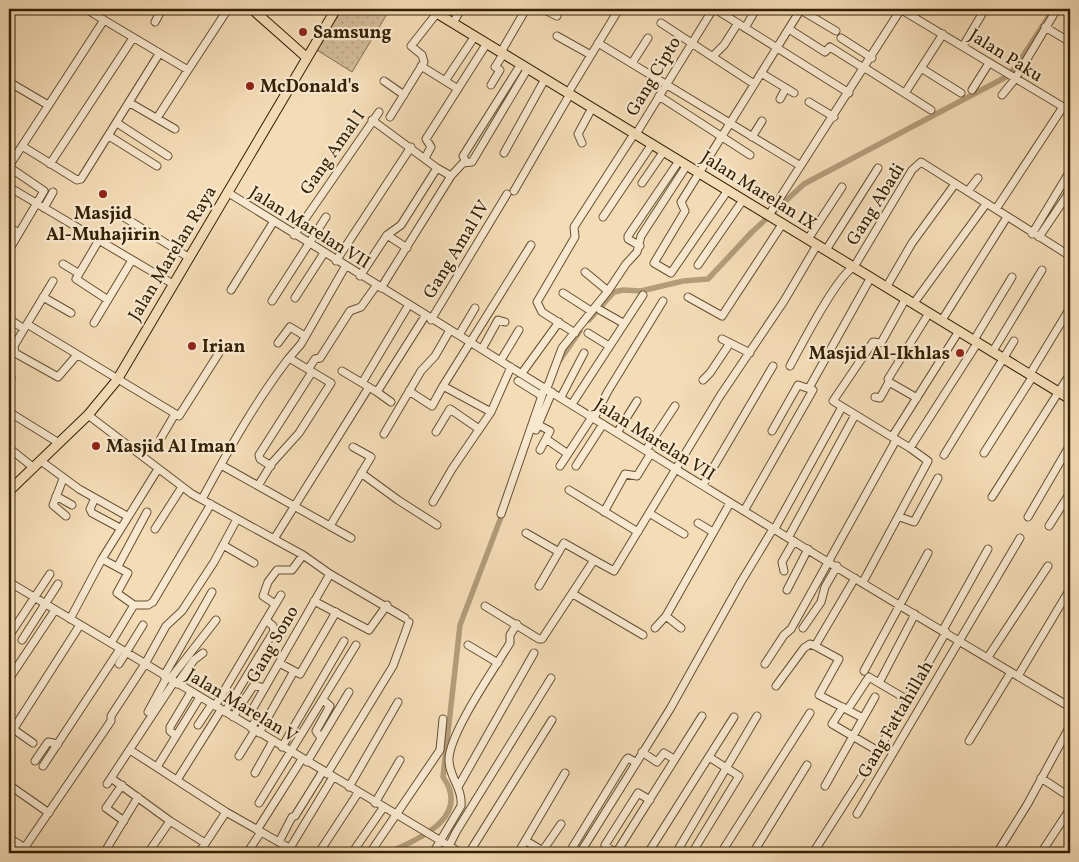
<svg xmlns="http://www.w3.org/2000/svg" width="1079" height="862" viewBox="0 0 1079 862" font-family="Vollkorn,serif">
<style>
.grass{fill:url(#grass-dots);stroke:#846e4e}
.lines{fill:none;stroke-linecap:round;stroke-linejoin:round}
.canal{stroke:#b39c79;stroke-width:5.5}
.minor-casing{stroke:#644f30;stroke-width:9}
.major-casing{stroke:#342003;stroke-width:11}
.minor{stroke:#f8e8d0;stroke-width:7}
.major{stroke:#f4dcb6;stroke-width:9}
.poi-dot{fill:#8f2418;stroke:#f8e8d0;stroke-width:2}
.labels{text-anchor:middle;stroke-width:4.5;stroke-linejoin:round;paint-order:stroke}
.poi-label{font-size:18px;font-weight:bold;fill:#342003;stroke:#f8e8d0;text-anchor:start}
.street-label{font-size:18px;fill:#342003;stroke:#f8e8d0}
</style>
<defs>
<pattern id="grass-dots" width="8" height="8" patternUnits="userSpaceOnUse" patternTransform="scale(1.25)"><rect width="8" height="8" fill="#d3bc98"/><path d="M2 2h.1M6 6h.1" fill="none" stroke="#b6a181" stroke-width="1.8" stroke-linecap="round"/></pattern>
</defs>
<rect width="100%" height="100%" fill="#f4dcb6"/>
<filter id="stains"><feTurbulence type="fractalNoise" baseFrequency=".004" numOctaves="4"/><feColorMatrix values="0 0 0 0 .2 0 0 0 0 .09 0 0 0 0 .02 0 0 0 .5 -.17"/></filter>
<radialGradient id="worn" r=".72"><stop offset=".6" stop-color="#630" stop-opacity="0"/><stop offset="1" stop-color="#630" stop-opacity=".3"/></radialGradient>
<path class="grass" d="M342,9H390L352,72L317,50Z"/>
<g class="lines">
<path class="canal" d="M589,320L614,292L623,290L641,291L683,281L708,279L752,232L804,184L1006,77L1015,68L1051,13
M560,360L580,331
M538,416L549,388
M392,853L394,850C424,837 470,815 443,777L460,625L503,512"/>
<g class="minor-casing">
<path id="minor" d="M86,9L104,20
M543,9L557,16
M715,9L849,93
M799,9L836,31
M900,9L1070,111
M155,22L162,9
M453,23L461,9
M661,23L754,84
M1045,27L1070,42
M745,28L756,9
M789,29L825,52L830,47L865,69
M557,36L591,55
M841,38L872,58
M598,43L799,165
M963,46L985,9
M501,52L526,9
M713,56L724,45L738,23
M632,63L648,38
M421,66L458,89
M865,68L931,110
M921,68L961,93
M761,73L794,93
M384,81L404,95
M445,81L475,36
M9,82L48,105
M491,85L500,70L495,67L504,53
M972,90L989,63
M568,93L619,9
M905,93L943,34
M1002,95L1015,79L1057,9
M659,96L750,155
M780,99L786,88
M809,102L834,117
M130,103L175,129
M390,117L424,62L422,55L411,46L437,13
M157,118L188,70
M372,120L437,168
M117,123L168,156
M636,134L713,9
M109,136L157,166
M752,137L762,121
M582,143L578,134L592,108
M22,146L77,180L81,179L159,54
M504,153L545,79
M425,158L431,147L426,139L487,43
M466,162L463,156L521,64
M50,164L133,38
M9,166L104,20L188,70L228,9
M9,167L44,191L9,250
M642,183L664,151
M9,187L173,284
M728,190L671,273L654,263L685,211L681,202L801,9
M514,191L570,94
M968,191L978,178
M227,192C507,364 786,540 1070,707
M44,208L53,192
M996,209L1063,107
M119,214L188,257
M769,215L901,9
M603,217L652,144
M9,227L19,233
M1032,234L1070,171
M294,235L379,112
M387,235L407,248
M1039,237L1070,191
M808,239L842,187
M99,240L76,279L108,300
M640,246L628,239V236L679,161
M826,250L878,168
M336,261L411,147
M63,264L78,273
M698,265L743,200
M585,272L608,291
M360,276L387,235L401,225L437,168L451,176
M53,281L27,324L179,416L219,353
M887,286L912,243L955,184
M381,288L451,176L463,163L472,162L528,68
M231,290L274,221
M563,293L591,311
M43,297L71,313
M688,297L722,316L783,223
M295,298L324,253
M272,301L326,217
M914,303L986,204
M600,310L623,323
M9,319L24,329
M431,320L507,194
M942,320L1007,217
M94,323L132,260
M27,324L14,346L15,353L58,377L77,355
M575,333L542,312L537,302L575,237L574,227L634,134
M588,333L609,346
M459,335L475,308
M722,339L750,353
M974,340L1012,277
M278,343L290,327L305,336
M482,349L498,320L505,322
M993,351L1042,270
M501,360L519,330
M790,366C801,346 837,275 854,267L912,170L921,162L1070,256
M309,368L315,359L320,358L350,311L361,307L376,286
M342,371L377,392L425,316
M522,373L559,322
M1030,374L1070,308
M703,380L710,373L730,343
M518,381L542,396
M9,382L11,378
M889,382L917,398
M362,383L408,306
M547,388L562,348L608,291L626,264L637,252L641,236L687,165
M809,388L871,277
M409,391L432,406L443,386
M377,392L391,402
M561,397L584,353
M875,397L880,398L889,382L888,379L929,313
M572,404L643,295
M9,412L59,443
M491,412L443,386L531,245
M88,415L192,494L303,555L330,574L405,618
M594,418L608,391L663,301
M535,423L550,431L540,450
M536,430L552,392
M436,432L450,409L479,429
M617,433L637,401
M384,434L421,371L435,356L450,330
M892,437L959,331
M161,438L175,414
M546,439L568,454
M9,448L34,468
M910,448L978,342
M646,450L675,406
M984,453L1033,376
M944,455L1014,341
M41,461L79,489L127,516
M221,465L351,538
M271,466L260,459L259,455L312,372
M560,466L592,417
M576,466L603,424
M361,473L398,500L437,525
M63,479L53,505L66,516
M703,485L773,366
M258,486L272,463L299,433L331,383L289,358L301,344L345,267
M569,490L638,532
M56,496L72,505
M992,497L1070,374
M95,498L90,509L92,513L120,528
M202,499C228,451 255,402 289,358
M433,502L452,469L491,412L511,367
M744,511L813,390L798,385L772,431
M604,512L625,474L637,476L651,453
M649,513L684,534
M501,514L545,387
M900,517L914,522L938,478
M1028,517L1070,445
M698,523L713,532
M330,526L371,457L353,447
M1049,526L1070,493
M155,529L182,487
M774,530L842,407
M526,533L559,552
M788,538L855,415
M274,539L369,387
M223,545L254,563
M102,559L128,573L117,593L134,605
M118,566L147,512
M784,571L782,562L794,541
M9,582L461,853
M863,582L928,461L910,448L833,401L873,342L881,343L906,298
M539,586L564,543L594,560
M787,590L808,549
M573,594L643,635
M314,601L369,630L387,605
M275,604L263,596L268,582L277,570H292L303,555
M485,606L539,639H542L594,560L614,571L720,396L784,301L817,245
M70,619L102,559L158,469
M655,628L666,616
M681,628L666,616L730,503
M803,628L821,602L825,587L837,566
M943,630L988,549
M9,636L50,574
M22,640L58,584
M111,643L134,605H148L153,602L211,504
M468,645L498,663
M815,646L839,659L819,695L863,718
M988,657L1048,566
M279,663L300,674L336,612
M119,664L143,625
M765,664L784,635L791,629L896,440
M864,671L928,553
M164,676L212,592
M1018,676L1070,589
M9,679L55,610
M170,679L216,620
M879,683L906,699
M177,684L194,660L203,653
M776,686L804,648L810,644L815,646L855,578
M215,706L266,620
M848,709L869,677L879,683L915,614
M148,712L167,677
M225,712L274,631L273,626L266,620L281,595
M233,717L254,685L264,688
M198,725L212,704
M9,726L33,743
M251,728L258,717L252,710L330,574
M259,733L294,671
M9,736L80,625
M176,736L170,731V727L191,692
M321,738L316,731L330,706L323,700
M969,741L1011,672
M282,747L344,641
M130,750L226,812L293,850L294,853
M878,751L946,632
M642,752L657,762L664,753L674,759
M239,756L255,730
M35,761L48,742L58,744
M307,762L349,692
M43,766L120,649
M157,767L200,697
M255,773L273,741
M327,774L393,666L409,622
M111,778L170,821L205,843
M1041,778L1070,797
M177,780L221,710
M107,784L174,682
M9,785L49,813
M122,785L106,808L124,821
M825,786L875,697
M349,787L398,702
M458,787L534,653
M259,803L356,645
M375,803L400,760
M857,814L1020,538
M257,830L302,759
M9,838L25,848
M526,841L543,851
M279,842L292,817L295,816L323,771
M449,846L456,832L551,678
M290,848L333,777
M320,851L358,793
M21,853L111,721V716L145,664L166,626L182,611L214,562L237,519
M104,853L138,797
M148,853L170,821
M199,853L226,812
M247,853L261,832
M352,853L383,808
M370,853L440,750L443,719
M433,853L461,806C463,788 448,776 449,758C451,731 494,669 510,643V635L517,624
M469,853L552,720
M518,853L565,773
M541,853L561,824
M569,853L626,760L628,758L635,762
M580,853L670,709L741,582L773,529
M615,853L605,845L638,793L650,800
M616,853L702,716
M648,853L734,717
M676,853L757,716
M692,853L739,776L709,757
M721,853L810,713
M753,853L807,765
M813,853L878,751L832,724L843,707
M997,853L1027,805L1070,726
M1041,853L1070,809"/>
</g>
<g class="major-casing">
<path id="major" d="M252,9L306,57
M430,9L1070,399
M9,491L88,415L117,380L336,9"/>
</g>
<use href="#minor" class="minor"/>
<use href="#major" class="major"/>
</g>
<g class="poi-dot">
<circle cx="303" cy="32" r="5"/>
<circle cx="250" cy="86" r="5"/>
<circle cx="103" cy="194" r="5"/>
<circle cx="192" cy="346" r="5"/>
<circle cx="960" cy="353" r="5"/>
<circle cx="96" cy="446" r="5"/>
</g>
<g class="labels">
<g class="poi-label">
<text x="313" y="38">Samsung</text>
<text x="260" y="92">McDonald's</text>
<text x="103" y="219" text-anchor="middle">Masjid<tspan x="103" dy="21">Al-Muhajirin</tspan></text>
<text x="202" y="352">Irian</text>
<text x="950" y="359" text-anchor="end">Masjid Al-Ikhlas</text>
<text x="106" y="452">Masjid Al Iman</text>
</g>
<g class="street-label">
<text transform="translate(1006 55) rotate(32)" y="6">Jalan Paku</text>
<text transform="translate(653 76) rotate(-59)" y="6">Gang Cipto</text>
<text transform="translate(332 152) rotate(-55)" y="6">Gang Amal I</text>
<text transform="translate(759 190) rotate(32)" y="6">Jalan Marelan IX</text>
<text transform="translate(875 204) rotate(-58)" y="6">Gang Abadi</text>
<text transform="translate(310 227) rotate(32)" y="6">Jalan Marelan VII</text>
<text transform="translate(456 249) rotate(-59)" y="6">Gang Amal IV</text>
<text transform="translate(172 253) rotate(-59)" y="6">Jalan Marelan Raya</text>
<text transform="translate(655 439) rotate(32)" y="6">Jalan Marelan VII</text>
<text transform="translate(272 644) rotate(-60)" y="6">Gang Sono</text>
<text transform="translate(242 705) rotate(31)" y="6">Jalan Marelan V</text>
<text transform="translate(895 719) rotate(-60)" y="6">Gang Fattahillah</text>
</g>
</g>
<rect width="1079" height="862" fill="none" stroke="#f4dcb6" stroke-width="30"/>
<rect x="10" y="10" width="1059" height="842" fill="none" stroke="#342003" stroke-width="2.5"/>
<rect x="15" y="15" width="1049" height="832" fill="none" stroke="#342003"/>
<rect width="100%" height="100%" filter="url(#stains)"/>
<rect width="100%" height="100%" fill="url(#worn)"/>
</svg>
